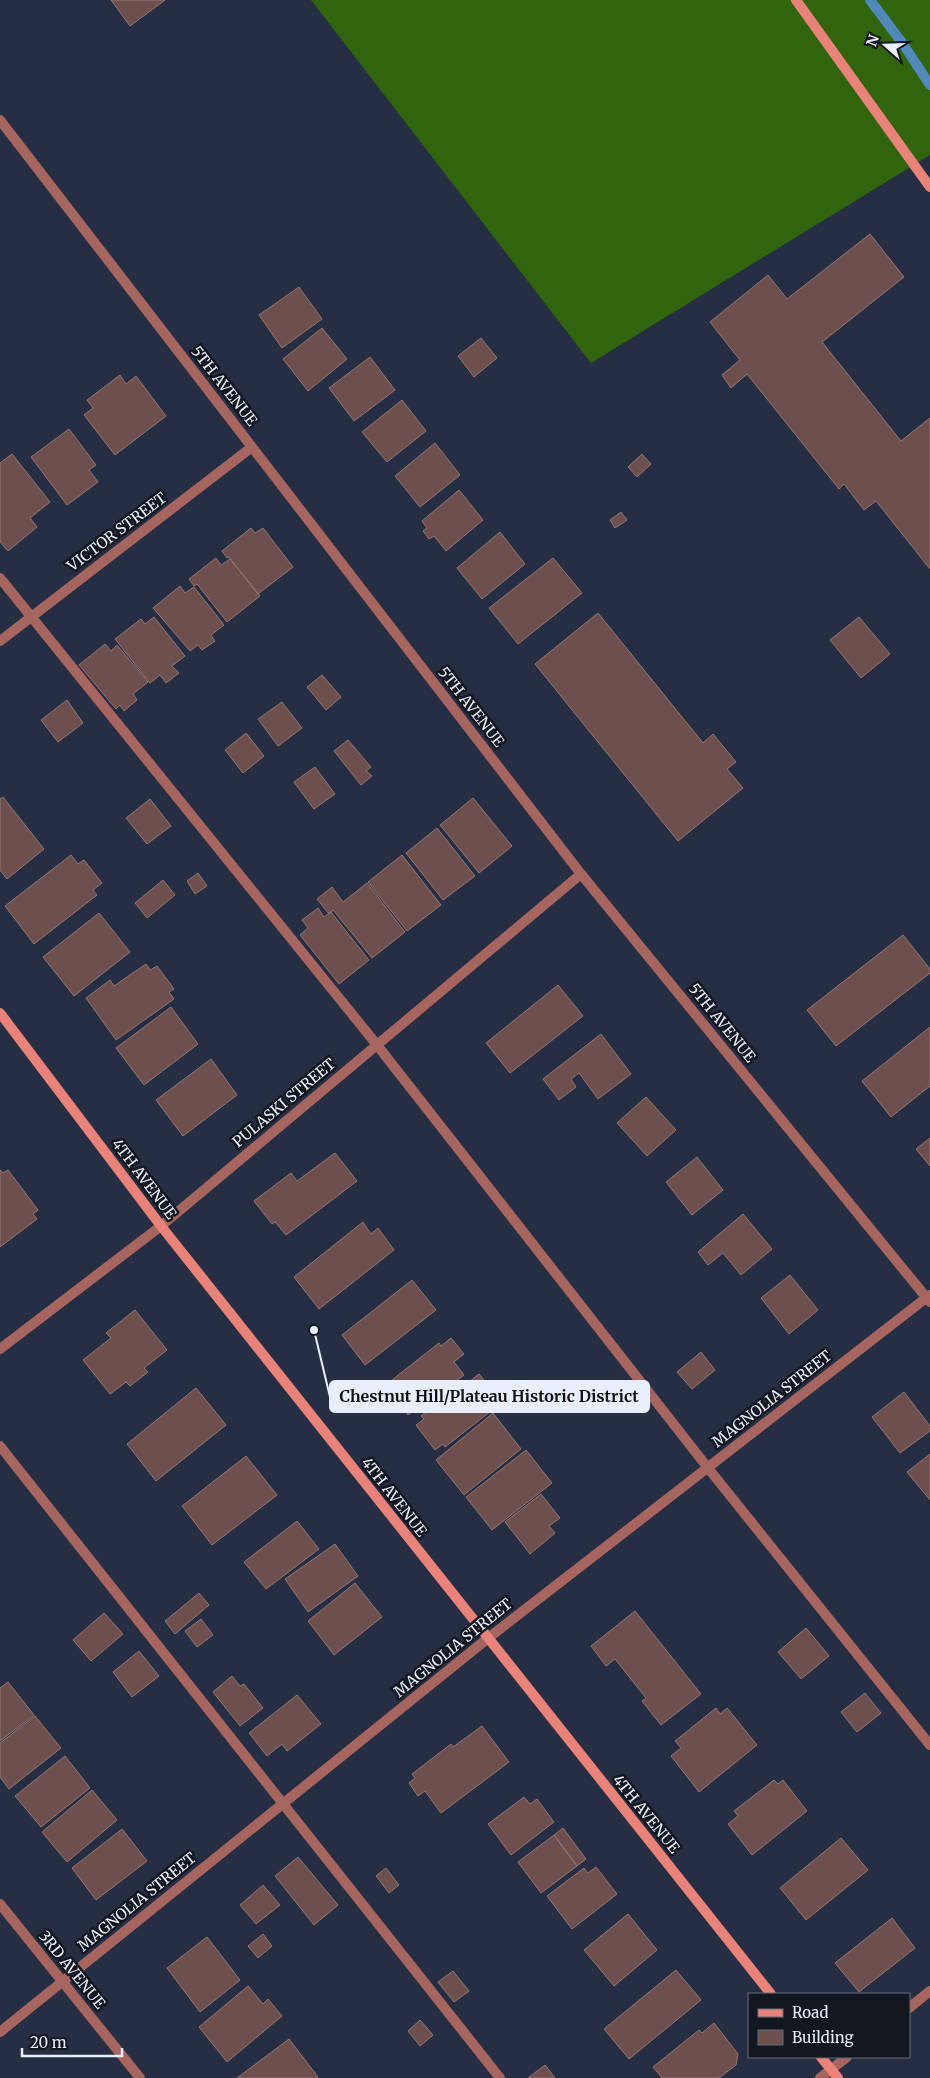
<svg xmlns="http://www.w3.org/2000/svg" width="930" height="2078" viewBox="0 0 930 2078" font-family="Merriweather,serif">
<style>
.forest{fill:#30650d}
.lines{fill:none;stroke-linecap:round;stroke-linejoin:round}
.stream{stroke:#5289bc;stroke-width:10}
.building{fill:#6d504e;stroke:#947673}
.service{stroke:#a6655f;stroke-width:10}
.minor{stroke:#a6655f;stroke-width:10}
.tertiary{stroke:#a6655f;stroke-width:10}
.secondary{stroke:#e98279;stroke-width:10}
.labels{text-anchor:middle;stroke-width:5;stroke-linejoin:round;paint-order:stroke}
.street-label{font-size:15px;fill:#e9eefc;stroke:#131720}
.leader{fill:none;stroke:#e9eefc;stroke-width:2}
.callout-dot{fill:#e9eefc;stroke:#131720;stroke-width:2}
.callout{fill:#e9eefc;stroke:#e9eefc;stroke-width:2}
.callout-label{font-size:16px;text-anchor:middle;font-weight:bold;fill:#111}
</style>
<rect width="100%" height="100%" fill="#262e43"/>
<path class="forest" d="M311,0H930V155L591,363Z"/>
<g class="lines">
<path class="stream" d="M870,0L903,44L930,85"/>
</g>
<path class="building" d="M111,0H165L130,26Z
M870,234L904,277L822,342L901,441L930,418V569L876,501L864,510L844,484L839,489L747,374L731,388L722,375L740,360L710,322L768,275L787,299Z
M299,287L322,319L282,348L259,315Z
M322,328L347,359L308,391L283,359Z
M481,338L497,358L474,377L458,356Z
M370,357L395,390L354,421L329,388Z
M120,375L126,384L136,376L166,416L115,455L84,415L93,408L87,400Z
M402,400L426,431L387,462L362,432Z
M69,429L96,465L89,470L98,482L67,505L31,457Z
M435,443L460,475L420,507L395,476Z
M12,454L50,502L30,518L37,527L8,551L0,542V463Z
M642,454L651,464L637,477L628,467Z
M459,490L483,520L446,551L434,536L429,539L423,531L427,528L422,521Z
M621,512L627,520L615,528L610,520Z
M251,528L255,533L263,528L293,567L258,594L229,557L227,558L222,551Z
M500,532L525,564L482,599L457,568Z
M216,558L221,565L230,559L260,596L227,622L197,584L194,586L189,579Z
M553,558L582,593L518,644L489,608Z
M180,586L185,593L194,587L224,625L211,635L215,641L202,650L198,645L190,651L153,608Z
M598,613L703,743L713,734L736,762L727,769L743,788L678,841L535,664Z
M154,617L185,656L172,666L179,673L166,683L160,675L150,683L115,639L141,619L145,624Z
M859,617L890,654L861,678L830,640Z
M105,644L111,651L117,645L148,682L133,694L137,700L124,711L120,705L116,709L79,665Z
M322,675L341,697L326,710L307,687Z
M67,700L83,723L58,742L41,720Z
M282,702L302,728L278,746L258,719Z
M246,733L264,756L243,773L225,750Z
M348,740L371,767L366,771L372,776L361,785L334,751Z
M315,767L335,794L314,809L294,782Z
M3,797L44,849L7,879L0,870V799Z
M473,798L512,846L479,873L440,825Z
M150,799L171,826L147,844L126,818Z
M437,828L475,876L443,900L406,853Z
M71,855L78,864L84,860L102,883L93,890L97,895L34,944L5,906Z
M402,855L441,905L407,931L368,882Z
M198,873L207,886L195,894L187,881Z
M163,880L175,895L147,918L135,903Z
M367,883L405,932L372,958L333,910L329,914L317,899L332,887L343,902Z
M318,908L324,917L331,912L369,960L339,984L300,935L308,928L302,920Z
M99,913L130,952L74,996L43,957Z
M903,935L930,969V973L836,1046L807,1010Z
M146,964L150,970L157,966L174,989L169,992L174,999L116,1040L86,998L110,980L114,986Z
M558,985L583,1016L510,1073L486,1043Z
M171,1007L198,1044L144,1085L116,1048Z
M930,1027V1086L891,1117L862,1081Z
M601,1034L631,1074L598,1099L579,1073L571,1079L576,1087L559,1100L543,1079Z
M211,1059L237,1095L183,1136L156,1100Z
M646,1097L676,1130L647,1156L617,1123Z
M930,1138V1166L916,1149Z
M335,1153L357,1181L286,1235L275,1222L272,1224L254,1201L291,1173L297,1181Z
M697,1157L723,1190L692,1215L666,1182Z
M0,1170L3,1173L8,1170L38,1210L33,1214L37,1219L0,1247Z
M743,1214L772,1249L741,1275L723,1253L708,1265L698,1252Z
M363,1222L371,1234L378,1228L394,1250L319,1309L294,1277Z
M790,1275L818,1310L789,1334L761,1298Z
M412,1280L436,1310L365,1365L342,1335Z
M135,1310L167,1350L144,1368L148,1372L130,1386L126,1382L110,1394L83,1360L111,1338L106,1333Z
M451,1338L464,1354L454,1362L464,1375L417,1412L415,1409L408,1415L388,1390L395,1383L392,1380L439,1343L441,1346Z
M701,1352L715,1370L692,1389L677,1372Z
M479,1374L484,1380L478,1385L483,1391L479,1395L491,1411L445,1447L443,1444L435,1450L416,1425L424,1419L421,1416L467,1380L469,1382Z
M196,1388L226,1425L156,1481L127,1444Z
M904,1392L930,1426V1431L900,1453L872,1417Z
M493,1413L521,1449L464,1495L436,1460Z
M526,1450L552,1483L492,1530L466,1497Z
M930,1454V1500L907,1472Z
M246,1456L277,1495L212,1545L182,1506Z
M541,1494L560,1518L549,1526L555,1533L530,1554L505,1522Z
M297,1521L319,1549L266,1589L244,1562Z
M335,1544L358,1576L308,1612L285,1579Z
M355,1583L382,1617L334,1655L308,1621Z
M199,1593L209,1605L175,1634L165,1621Z
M635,1611L701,1694L661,1725L642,1701L646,1698L615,1659L606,1666L591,1646Z
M104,1613L123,1634L91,1661L73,1640Z
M201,1619L213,1635L197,1647L185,1631Z
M806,1628L829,1656L801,1679L778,1652Z
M139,1651L159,1676L132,1697L113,1672Z
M232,1676L240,1686L244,1684L263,1708L240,1726L213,1692Z
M8,1682L34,1715L0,1741V1688Z
M865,1693L881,1713L857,1732L841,1712Z
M297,1695L321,1724L287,1751L282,1744L267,1756L249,1733Z
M716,1708L720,1714L727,1708L757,1745L699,1792L671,1756L681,1748L675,1741Z
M35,1716L61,1748L9,1789L0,1777V1743Z
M482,1726L509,1762L441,1813L425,1791L418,1796L409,1783L415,1778L412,1774L451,1744L453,1747Z
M65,1756L90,1788L41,1827L15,1796Z
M774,1780L778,1784L783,1780L807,1811L752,1855L728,1824L738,1816L734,1811Z
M92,1790L117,1820L67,1862L42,1832Z
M524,1797L530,1804L537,1799L554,1822L511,1855L488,1824Z
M563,1828L586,1859L577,1866L554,1835Z
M122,1829L147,1861L96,1900L72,1868Z
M554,1835L577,1866L541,1893L518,1862Z
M841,1838L868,1870L806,1920L780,1888Z
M298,1857L338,1905L314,1925L275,1876Z
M596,1867L617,1894L572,1929L547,1896L584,1868L588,1873Z
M386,1868L399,1885L389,1893L376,1876Z
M263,1885L280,1905L256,1924L240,1905Z
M628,1914L657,1950L614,1986L584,1950Z
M892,1918L915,1948L859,1992L835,1963Z
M263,1934L272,1946L258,1958L248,1946Z
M207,1937L240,1980L200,2012L167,1968Z
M676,1970L701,2000L629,2059L604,2029Z
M453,1971L469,1991L454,2002L438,1982Z
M248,1986L263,2004L268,1999L282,2016L227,2062L199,2027Z
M420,2020L433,2035L420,2046L408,2031Z
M714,2023L738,2054L736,2065L719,2078H662L653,2067L699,2030L702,2033Z
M289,2039L318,2077L317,2078H237Z
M545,2065L555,2078H528Z"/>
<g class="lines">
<path class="service" d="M0,578L377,1045L708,1468L930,1745
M0,1446L500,2078"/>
<path class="minor" d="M0,120L581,874L930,1302
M0,641L252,447
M0,1349L161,1226L581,874
M0,1904L140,2078
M909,2008L930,1991
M0,2032L487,1639
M820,2078L847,2057"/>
<path class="tertiary" d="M487,1639L930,1295"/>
<path class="secondary" d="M796,0L930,187
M0,1013L161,1226L771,1994
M821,2057L838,2078"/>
</g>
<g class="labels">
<g class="street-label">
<text transform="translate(224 386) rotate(52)" y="5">5TH AVENUE</text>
<text transform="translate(117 532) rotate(-37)" y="5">VICTOR STREET</text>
<text transform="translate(471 707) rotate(52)" y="5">5TH AVENUE</text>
<text transform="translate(722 1023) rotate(51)" y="5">5TH AVENUE</text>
<text transform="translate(284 1103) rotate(-40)" y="5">PULASKI STREET</text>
<text transform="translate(144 1179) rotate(53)" y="5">4TH AVENUE</text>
<text transform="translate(772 1399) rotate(-38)" y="5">MAGNOLIA STREET</text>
<text transform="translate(394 1497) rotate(52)" y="5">4TH AVENUE</text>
<text transform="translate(453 1648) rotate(-39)" y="5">MAGNOLIA STREET</text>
<text transform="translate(646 1814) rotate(51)" y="5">4TH AVENUE</text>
<text transform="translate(137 1902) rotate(-39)" y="5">MAGNOLIA STREET</text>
<text transform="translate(72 1970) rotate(51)" y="5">3RD AVENUE</text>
</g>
</g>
<path class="leader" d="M314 1330L330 1397"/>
<circle class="callout-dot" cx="314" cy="1330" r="5"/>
<rect class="callout" x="330" y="1381" width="319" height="31" rx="5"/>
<g class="callout-label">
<text x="489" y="1402">Chestnut Hill/Plateau Historic District</text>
</g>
<rect x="748" y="1993" width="162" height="65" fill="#131720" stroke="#696d78"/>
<rect x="758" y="2009" width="25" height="8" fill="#e98279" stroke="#696d78"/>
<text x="792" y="2018" font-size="15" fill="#e9eefc">Road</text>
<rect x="758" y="2030" width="25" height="15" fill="#6d504e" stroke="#696d78"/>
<text x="792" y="2043" font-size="15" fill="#e9eefc">Building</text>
<g transform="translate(885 45) rotate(290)" stroke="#131720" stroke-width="4" paint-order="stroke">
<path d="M0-4L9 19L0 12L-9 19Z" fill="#e9eefc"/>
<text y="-8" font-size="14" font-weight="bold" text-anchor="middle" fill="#e9eefc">N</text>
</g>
<path d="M22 2048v8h100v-8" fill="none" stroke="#e9eefc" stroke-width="2.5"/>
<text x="30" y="2048" font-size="15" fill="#e9eefc" stroke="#131720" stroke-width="4" paint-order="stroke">20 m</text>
</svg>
